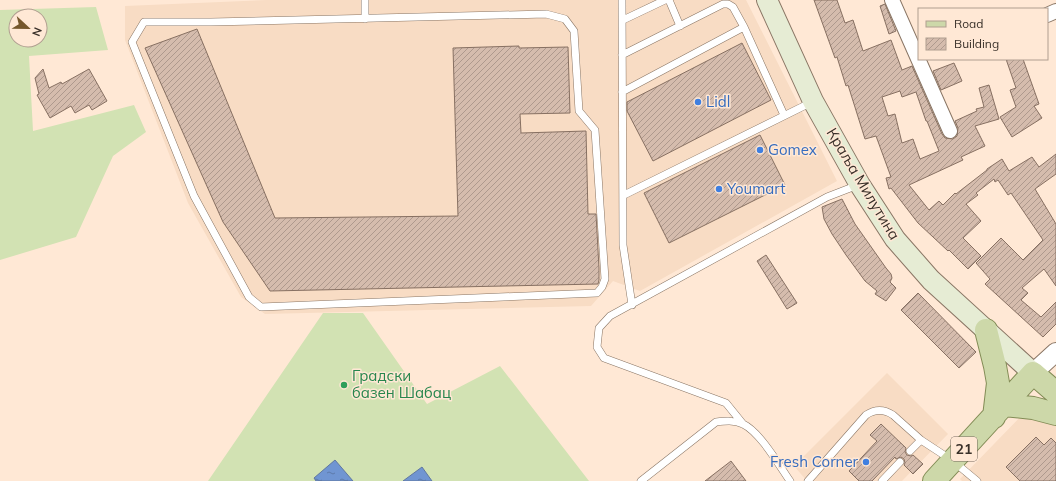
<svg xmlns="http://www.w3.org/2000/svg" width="1056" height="481" viewBox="0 0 1056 481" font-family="Mulish,sans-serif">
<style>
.built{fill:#f8dcc4}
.grass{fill:#d2e2b3;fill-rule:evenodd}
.water{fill:url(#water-ripples);stroke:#60779f}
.building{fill:url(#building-hatch);stroke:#877062;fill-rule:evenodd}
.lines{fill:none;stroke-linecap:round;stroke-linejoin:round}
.service-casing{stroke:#897564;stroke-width:8}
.minor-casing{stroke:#897564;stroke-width:16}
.tertiary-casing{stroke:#897564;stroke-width:20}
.secondary-casing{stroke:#897564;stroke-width:22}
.primary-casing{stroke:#838c56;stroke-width:24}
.service{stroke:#fff;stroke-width:7}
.minor{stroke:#fff;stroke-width:14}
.tertiary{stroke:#fff;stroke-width:18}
.secondary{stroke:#e6ecd4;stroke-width:20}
.primary{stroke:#cdd8a9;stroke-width:22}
.shop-dot{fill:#3f7fe0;stroke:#ffe8d5;stroke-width:1.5}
.leisure-dot{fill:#2e9e5b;stroke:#ffe8d5;stroke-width:1.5}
.labels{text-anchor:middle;stroke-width:3;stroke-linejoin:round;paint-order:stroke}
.shield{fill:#ffe8d5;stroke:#74675d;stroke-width:1}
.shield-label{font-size:14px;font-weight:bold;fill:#393029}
.shop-label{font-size:15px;fill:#366cbe;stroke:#ffe8d5;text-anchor:start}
.street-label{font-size:15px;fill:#393029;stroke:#ffe8d5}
.leisure-label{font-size:15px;fill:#27864d;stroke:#ffe8d5;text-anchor:start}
</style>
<defs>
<pattern id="water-ripples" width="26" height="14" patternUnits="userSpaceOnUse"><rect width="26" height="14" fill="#7095d2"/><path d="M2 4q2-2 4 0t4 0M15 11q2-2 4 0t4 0" fill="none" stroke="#5d7aaa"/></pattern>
<pattern id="building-hatch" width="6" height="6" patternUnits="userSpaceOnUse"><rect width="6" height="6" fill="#d5bcad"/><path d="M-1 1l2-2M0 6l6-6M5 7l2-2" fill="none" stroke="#ae998d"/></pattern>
</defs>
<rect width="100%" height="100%" fill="#ffe8d5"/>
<path class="built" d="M267,0H746L837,181L640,291L613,281L591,306L265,314L241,297L188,203L125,40V6Z
M887,373L948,434L902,481H807L794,466Z
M1025,412L1056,422V481H962L960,479Z"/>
<path class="grass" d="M96,7L108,50L29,56L33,131L134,105L146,132L113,156L76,237L0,260V10ZM16,16H40V40H16Z
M323,313H363L427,404L500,366L589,481H208Z"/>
<path class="water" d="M335,460L353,481H316L314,478Z
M422,467L432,481H403Z"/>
<path class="building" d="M814,0H837L845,23L853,20L863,51L891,40L902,70L912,66L942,134L945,138L953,139L957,136L958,128L955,121L977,111L976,109L984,107L979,88L989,85L999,119L975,126L985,146L961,157L963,160L909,185L929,210L939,201L943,205L955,193L956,194L987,170V169L1002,159L1009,171L1032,157L1039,167L1056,154V174L1035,189L1056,224V286L1044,269L1022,288L1028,293L1021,300L1041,317L1056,302V324L1043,337L985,284L990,279L976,263L1001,238L1023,260L1043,240L1011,193L1008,195L998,180L995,182L994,179L976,193L978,195L966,204L981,221L963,238L981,256L968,269L949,250L948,251L918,223L891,188L889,189L886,178L891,177L876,136L865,139L848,85L846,86L837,57L835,58ZM900,91L902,97L916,92L926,121H927L939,151L920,159L913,139L902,143L895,114L888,116L882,97Z
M885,4L896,31L889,34L880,6Z
M197,29L275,218L458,216L453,48L519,46V48L568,47L570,113L520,114L521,133L586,131L588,214H596L599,268V280L598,284L270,291L223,222L145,48Z
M742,43L771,100L653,161L627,111V102Z
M1006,59H1023L1039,104L1034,106L1042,118L1012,137L1000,117L1016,107L1010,90L1016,88Z
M954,63L962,81L941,90L933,71Z
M43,69L49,88L61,82L62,84L89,69L107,101L92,110L89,105L75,113L71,106L50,118L37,95L39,94L35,78Z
M760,135L785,185L669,243L644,193Z
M842,199L855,224L886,268L891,274L892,278L890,282L896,288L886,301L875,294L877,291L865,281L846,255L832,234L824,219L822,207Z
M766,255L797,303L787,309L757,261Z
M918,293L976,352L959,368L901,310Z
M881,424L906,448L905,452L907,455L911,456L913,455L923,464L913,474L904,465L905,463L904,459L901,457L896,459L895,457L872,481H859L849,471L877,441L870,435Z
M1036,437L1044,445L1051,438L1056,443V481H1020L1006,467Z
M731,461L746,481H705Z"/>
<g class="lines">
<g class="service-casing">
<path id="service" d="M622,0L623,245L632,305
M546,14L565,19L574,31L579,111L595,130L605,279L602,287L597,293L261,307L249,297L194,196L132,42L144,22H211Z
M365,19V0
M623,20L665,0H669L680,26
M622,55L723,4H728L733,7L744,27L784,115
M622,92L744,27
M624,195L812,102
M743,424L726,403L604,358L597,347L599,328L610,316L827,197L858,185
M910,451L921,440
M641,481L716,422C725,421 734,420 743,424C760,432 779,465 790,481
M808,481L866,415C875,409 884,409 893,415L921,440L953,461L977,481
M882,481L900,462"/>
</g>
<g class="minor-casing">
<path id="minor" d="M892,0L950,131
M1047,15L1056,11"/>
</g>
<g class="tertiary-casing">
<path id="tertiary" d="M1033,373L1056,352"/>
</g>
<g class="secondary-casing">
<path id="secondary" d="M767,0L813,101L860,185L895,239L931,280L1033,373"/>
</g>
<g class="primary-casing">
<path id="primary" d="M986,330L995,366L998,383L994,417
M1004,405L1033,408L1056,414
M934,481L1033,373L1056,393"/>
</g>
<use href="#service" class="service"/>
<use href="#minor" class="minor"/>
<use href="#tertiary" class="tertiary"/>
<use href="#secondary" class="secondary"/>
<use href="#primary" class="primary"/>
</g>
<g class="shop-dot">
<circle cx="698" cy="102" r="4"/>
<circle cx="760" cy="150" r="4"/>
<circle cx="719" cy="189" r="4"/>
<circle cx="866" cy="462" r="4"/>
</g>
<circle class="leisure-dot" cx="344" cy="385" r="4"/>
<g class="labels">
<rect class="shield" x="951" y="437" width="26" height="24" rx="3"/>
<g class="shield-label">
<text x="964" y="454">21</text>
</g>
<g class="shop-label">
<text x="706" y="107">Lidl</text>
<text x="768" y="155">Gomex</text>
<text x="727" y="194">Youmart</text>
<text x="858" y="467" text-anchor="end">Fresh Corner</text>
</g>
<g class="street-label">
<text transform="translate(863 184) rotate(59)" y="5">Краља Милутина</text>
</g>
<g class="leisure-label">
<text x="352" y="381">Градски<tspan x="352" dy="17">базен Шабац</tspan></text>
</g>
</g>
<rect x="918" y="8" width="130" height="52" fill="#ffe8d5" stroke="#b09e90"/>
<rect x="926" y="21" width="20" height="6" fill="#cdd8a9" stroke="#b09e90"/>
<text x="954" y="28" font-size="12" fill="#393029">Road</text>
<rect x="926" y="38" width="20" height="12" fill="url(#building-hatch)" stroke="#b09e90"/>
<text x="954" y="48" font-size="12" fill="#393029">Building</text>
<g transform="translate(28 28) rotate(112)"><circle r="19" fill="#ffe8d5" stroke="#b09e90"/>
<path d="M0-3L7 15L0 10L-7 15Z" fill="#75572c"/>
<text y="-6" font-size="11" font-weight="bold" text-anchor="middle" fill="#393029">N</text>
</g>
</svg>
